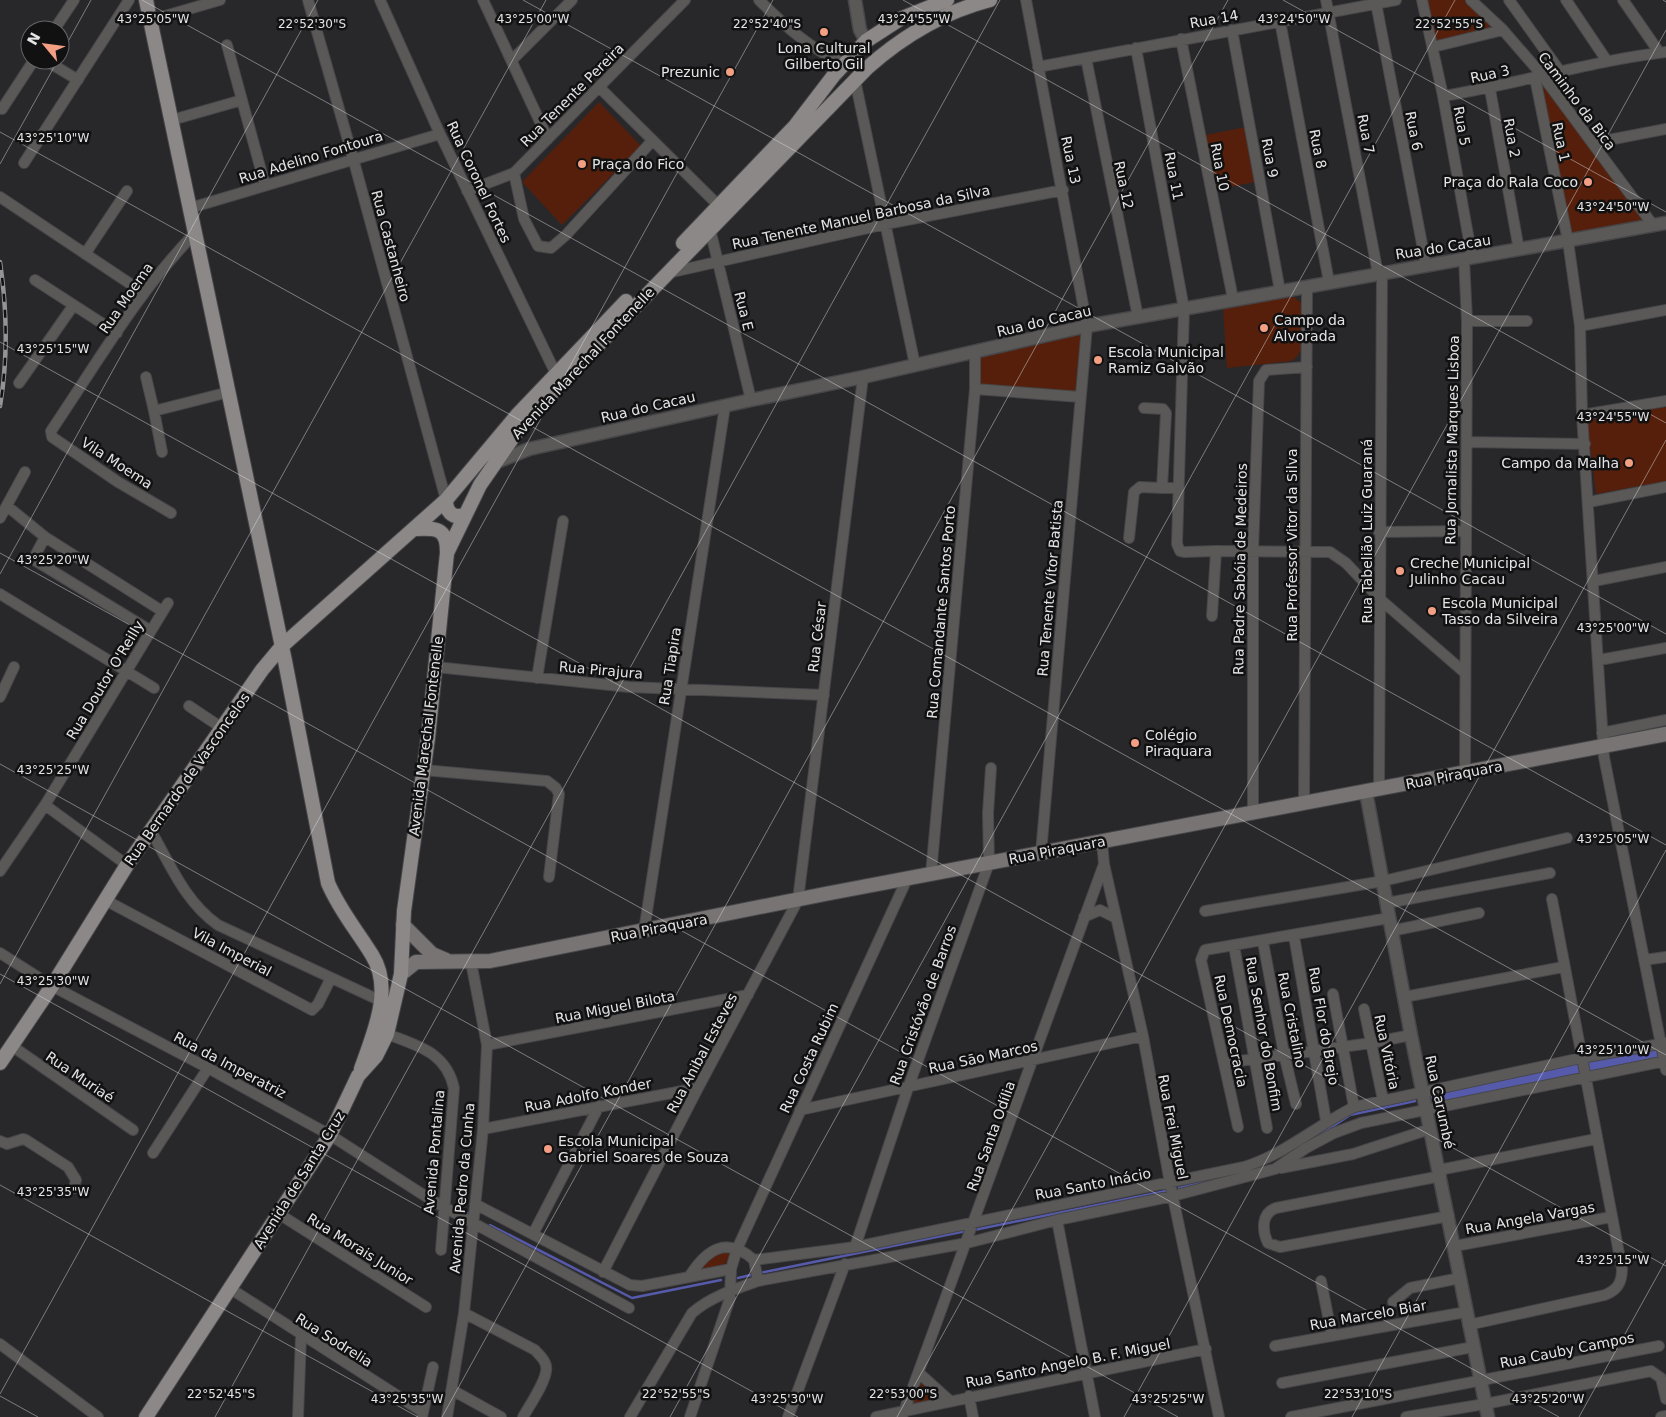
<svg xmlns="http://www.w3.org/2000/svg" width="1666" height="1417" viewBox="0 0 1666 1417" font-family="'DejaVu Sans',sans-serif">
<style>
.green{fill:#561f0b}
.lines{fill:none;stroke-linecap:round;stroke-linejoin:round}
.stream{stroke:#565aaa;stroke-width:2.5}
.river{stroke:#565aaa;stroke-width:15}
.minor-casing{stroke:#464649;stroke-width:12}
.tertiary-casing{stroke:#464649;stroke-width:15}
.secondary-casing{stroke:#464649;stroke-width:16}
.primary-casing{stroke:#464649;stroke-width:16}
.minor{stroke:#5b5958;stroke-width:10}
.tertiary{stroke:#5b5958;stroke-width:12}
.secondary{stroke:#777473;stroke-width:14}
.primary{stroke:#8c8887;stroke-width:14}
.rail-casing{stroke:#949496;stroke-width:4.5}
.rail{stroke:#111112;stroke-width:2.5;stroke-dasharray:8;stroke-linecap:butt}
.ticks{fill:none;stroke:#e4e4e6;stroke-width:1;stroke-opacity:0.45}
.poi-dot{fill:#f39f83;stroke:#111112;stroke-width:2}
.labels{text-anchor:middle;stroke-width:5;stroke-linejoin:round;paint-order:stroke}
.street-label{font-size:14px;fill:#e4e4e6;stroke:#111112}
.poi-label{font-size:14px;fill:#e4e4e6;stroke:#111112;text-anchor:start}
.ticks-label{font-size:12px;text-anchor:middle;fill:#e4e4e6;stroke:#111112;stroke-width:5;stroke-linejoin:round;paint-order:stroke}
</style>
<rect width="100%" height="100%" fill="#28282b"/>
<path class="green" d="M1424,0H1466L1493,30L1437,44Z
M1543,80L1645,222L1570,239L1539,86Z
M599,102L641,146L562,225L522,182Z
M1246,127L1255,182L1215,190L1205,135Z
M1294,297L1305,306C1304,323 1308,351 1292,361L1227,368L1223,307Z
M1082,331L1075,392L980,385L981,353Z
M1666,407V481L1596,494L1587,419Z
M720,1251L733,1252L725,1264L699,1272L702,1263Z
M920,1381L935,1398L911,1406Z"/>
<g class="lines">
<path class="stream" d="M1315,1138L1350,1115L1415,1101
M1179,1188L1238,1174
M462,1211L468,1213
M490,1225L632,1298L721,1280
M974,1230L1166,1191
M760,1273L966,1231
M738,1278L755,1274"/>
<path class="river" d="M1429,1098L1666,1052"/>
<g class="minor-casing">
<path id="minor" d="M308,0L353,158L446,500
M380,0L440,134L556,374
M483,0L548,139
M759,0C784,25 810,49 843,63
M1026,0L1087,326L1041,853
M1326,0L1378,274
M1422,0L1443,96L1472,257
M1471,0L1503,30L1542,75L1653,225
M1509,0L1559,70
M1566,0L1607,61
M1623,0L1659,52
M1376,3L1426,265
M151,20L220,0
M1280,21L1329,282
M54,30L74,0
M1232,30L1280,291
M1181,39L1233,299
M227,45L265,185
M1433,47L1503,30
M1136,48L1184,309L1177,544L1180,551L1185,552L1216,551L1212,616
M1086,58L1138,317
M45,60L78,80
M512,60L572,0
M1038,67L1396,0
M1535,78L1568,241L1580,326L1582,415L1604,757L1666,1070
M855,80L915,365
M599,87L719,206
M1490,89L1519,250
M1443,96C1518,84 1590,61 1666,52
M2,109L34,60
M172,120L242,100
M1593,143L1666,129
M24,163L129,0
M514,173L524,219L538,246L551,248L566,235L652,141
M467,191L514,173L685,0
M0,197L144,293
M190,208L440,134
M710,229L751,400
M85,254L127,191
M1464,258L1467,321L1465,773
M668,273L886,224L1063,190
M35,280L117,333
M1467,321H1527
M1580,326L1666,310
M146,377L154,411L229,392
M19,383L73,306
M975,389L1080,397
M1144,408L1163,409L1166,413L1162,488H1178
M154,411L162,452
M1582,415L1666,401
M1467,442L1585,444
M1589,502L1666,487
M7,506L45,537L162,611
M171,513L118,482L52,437L51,431C97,363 139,290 196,232
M0,518L25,472
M1379,532L1465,531
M45,537L36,554V561L151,631
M1129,538L1134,492L1140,487L1162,488
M1216,551L1330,552L1346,563L1381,600L1464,672
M1594,581L1666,567
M0,594L154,688
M1599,660L1666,648
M436,667L629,687L824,695
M537,678L563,521
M0,697L14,667
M189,706L222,728
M1602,733L1666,720
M424,770L547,781L556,788L559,794L549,877
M1379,789L1382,273
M1304,803L1307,287
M45,805L127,865
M1253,813V551L1259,381L1266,370L1307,367
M151,831C170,864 185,902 218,925L381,1001
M1102,842L1104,864L1143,1036L1170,1183L1219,1417
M0,871L45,805L168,603
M931,874L975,389V352
M105,900L312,1010L318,1004L331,978
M1387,903L1550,873
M1205,911L1383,881L1567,838
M1084,917L1100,910L1116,918
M644,931L725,406
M1391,931L1479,913
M1294,936L1326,1121
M1263,942L1284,1054L1296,1104
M1234,946L1267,1128
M0,953L52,986L208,1068L330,1135L433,1201L629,1308
M1644,960L1666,957
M1333,994L1354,1107
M1404,997L1563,967
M1364,1009L1383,1100
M387,1034C418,1046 446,1052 454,1088L441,1250
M487,1045L748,995
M12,1046L133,1130
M1225,1063L1371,1043L1411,1035
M800,1110L1143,1036
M1238,1127L1201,960L1205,950L1389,918
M483,1129L698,1088
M0,1141L7,1144L23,1139L26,1140L68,1167L76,1180L74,1188
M153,1153L208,1068
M1281,1168L1353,1154L1430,1129
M1439,1170L1596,1139
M1441,1176L1276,1208C1261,1213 1262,1231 1268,1243L1280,1247L1449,1216
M475,1204L630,1285L642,1286L731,1269
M279,1214L426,1307
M1057,1220L1095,1417
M533,1234L599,1106
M1455,1246L1611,1217
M855,1247L908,1088L989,863L988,813L991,768
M754,1260L855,1247L1244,1167C1285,1154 1316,1126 1354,1107L1581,1058L1666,1043
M754,1260L758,1281
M603,1272L698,1088L798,900L863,377
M689,1277C706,1250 726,1235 754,1260
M1321,1281L1332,1336
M231,1289L423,1412
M1393,1302L1410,1288L1460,1278
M464,1313L535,1350C539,1355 545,1359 546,1366C549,1378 529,1406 523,1417
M1468,1325L1605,1295C1617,1290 1622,1283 1622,1269L1552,899
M0,1344L98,1417
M1275,1346L1466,1312
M919,1373L950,1401
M1282,1383L1473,1347
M452,1390L501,1417
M969,1396L973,1417
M298,1417L301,1336
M422,1417L433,1367
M447,1417L464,1313L483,1129L487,1045L471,962
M630,1417L692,1313C710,1297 735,1289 758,1281L967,1243L1057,1220L1173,1196L1275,1169L1306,1148L1334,1133L1361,1123L1666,1061
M690,1417L730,1298L731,1269L737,1249L907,879
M788,1417L845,1264
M876,1417L1206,1349
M902,1417L1104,864
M1291,1417L1659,1346
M1406,1417L1485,1404L1651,1371L1661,1378L1666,1399
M1661,1417L1666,1416"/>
</g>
<g class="tertiary-casing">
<path id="tertiary" d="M855,0L860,30L866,41
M494,463L529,449L751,400L863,377L1087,326L1666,223
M1366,792L1411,1035L1488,1417"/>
</g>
<g class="secondary-casing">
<path id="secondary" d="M403,925L432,954L446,960
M401,974L416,962L490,961L825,894L1666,734"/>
</g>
<g class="primary-casing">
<path id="primary" d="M146,0L285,661L328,883C340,911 356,929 372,955C394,990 373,1034 361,1069
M683,243L795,126L834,75L866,41L900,19L947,0
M446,500C446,511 452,519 464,515
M415,529C435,528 447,527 447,552
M0,1063L52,986L127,865L262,670L282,646L446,500L518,414L626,301
M146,1417L330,1135L358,1076L376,1056L387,1034L401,974L404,911L428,738L447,553L480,485L518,430L536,409L867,68C903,36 943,12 990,0"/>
</g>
<use href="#minor" class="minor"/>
<use href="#tertiary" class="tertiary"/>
<use href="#secondary" class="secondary"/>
<use href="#primary" class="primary"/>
<g class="rail-casing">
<path id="rail" d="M0,262C7,309 8,359 0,406"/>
</g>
<use href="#rail" class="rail"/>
</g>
<path class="ticks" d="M142,0L1666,845M523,0L1666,634M903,0L1666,423M1283,0L1666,212M1663,0L1666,2M60,56L91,0M0,132L1666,1055M0,164L58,60M0,342L1666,1266M0,553L1559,1417M0,574L318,0M0,764L1178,1417M0,974L798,1417M0,984L546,0M0,1185L418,1417M0,1394L773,0M0,1396L38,1417M215,1417L1000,0M442,1417L1228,0M670,1417L1455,0M897,1417L1666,30M1124,1417L1666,440M1352,1417L1666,850M1579,1417L1666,1260"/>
<g class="poi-dot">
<circle cx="824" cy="32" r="5"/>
<circle cx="730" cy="72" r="5"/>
<circle cx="582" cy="164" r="5"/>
<circle cx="1588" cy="182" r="5"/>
<circle cx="1264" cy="328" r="5"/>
<circle cx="1098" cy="360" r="5"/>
<circle cx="1629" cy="463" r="5"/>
<circle cx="1400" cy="571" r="5"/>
<circle cx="1432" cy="611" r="5"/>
<circle cx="1135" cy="743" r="5"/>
<circle cx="548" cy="1149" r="5"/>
</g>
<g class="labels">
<g class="street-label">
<text transform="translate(1214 19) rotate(-10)" y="5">Rua 14</text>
<text transform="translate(1490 74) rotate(-12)" y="5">Rua 3</text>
<text transform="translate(572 95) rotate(-45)" y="5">Rua Tenente Pereira</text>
<text transform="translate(1577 101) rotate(53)" y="5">Caminho da Bica</text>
<text transform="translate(1462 126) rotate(80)" y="5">Rua 5</text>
<text transform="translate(1414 131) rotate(79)" y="5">Rua 6</text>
<text transform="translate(1366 134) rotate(79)" y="5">Rua 7</text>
<text transform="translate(1512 138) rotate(80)" y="5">Rua 2</text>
<text transform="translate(1561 142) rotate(78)" y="5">Rua 1</text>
<text transform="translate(1318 149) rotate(79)" y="5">Rua 8</text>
<text transform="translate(311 157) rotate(-17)" y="5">Rua Adelino Fontoura</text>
<text transform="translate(1270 158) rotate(80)" y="5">Rua 9</text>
<text transform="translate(1071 160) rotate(78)" y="5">Rua 13</text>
<text transform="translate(1220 167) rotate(79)" y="5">Rua 10</text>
<text transform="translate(1174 176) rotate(79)" y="5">Rua 11</text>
<text transform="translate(479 182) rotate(65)" y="5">Rua Coronel Fortes</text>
<text transform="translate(1124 185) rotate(78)" y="5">Rua 12</text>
<text transform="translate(861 217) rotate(-12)" y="5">Rua Tenente Manuel Barbosa da Silva</text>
<text transform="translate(391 246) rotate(75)" y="5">Rua Castanheiro</text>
<text transform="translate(1443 247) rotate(-9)" y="5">Rua do Cacau</text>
<text transform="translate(126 298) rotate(-55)" y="5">Rua Moema</text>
<text transform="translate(744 311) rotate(76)" y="5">Rua E</text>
<text transform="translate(1044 321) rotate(-13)" y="5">Rua do Cacau</text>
<text transform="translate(583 363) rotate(-47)" y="5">Avenida Marechal Fontenelle</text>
<text transform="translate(648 407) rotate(-13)" y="5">Rua do Cacau</text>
<text transform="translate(1452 440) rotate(-89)" y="5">Rua Jornalista Marques Lisboa</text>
<text transform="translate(117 463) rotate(33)" y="5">Vila Moema</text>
<text transform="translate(1367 531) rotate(-90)" y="5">Rua Tabelião Luiz Guaraná</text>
<text transform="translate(1292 545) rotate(-90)" y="5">Rua Professor Vitor da Silva</text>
<text transform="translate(1240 569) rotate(-89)" y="5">Rua Padre Sabóia de Medeiros</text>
<text transform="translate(1050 588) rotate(-85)" y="5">Rua Tenente Vítor Batista</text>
<text transform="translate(941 612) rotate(-85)" y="5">Rua Comandante Santos Porto</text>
<text transform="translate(817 637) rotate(-83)" y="5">Rua César</text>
<text transform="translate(670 666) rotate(-81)" y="5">Rua Tiapira</text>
<text transform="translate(601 670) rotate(5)" y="5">Rua Pirajura</text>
<text transform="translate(105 680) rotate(-59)" y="5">Rua Doutor O'Reilly</text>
<text transform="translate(426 736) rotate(-83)" y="5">Avenida Marechal Fontenelle</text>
<text transform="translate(1454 775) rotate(-11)" y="5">Rua Piraquara</text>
<text transform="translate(187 779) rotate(-55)" y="5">Rua Bernardo de Vasconcelos</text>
<text transform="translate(1057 850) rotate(-11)" y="5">Rua Piraquara</text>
<text transform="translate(659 928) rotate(-11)" y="5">Rua Piraquara</text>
<text transform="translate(232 952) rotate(28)" y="5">Vila Imperial</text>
<text transform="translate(923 1005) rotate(-70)" y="5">Rua Cristóvão de Barros</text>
<text transform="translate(615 1007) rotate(-11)" y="5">Rua Miguel Bilota</text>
<text transform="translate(1292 1020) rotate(79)" y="5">Rua Cristalino</text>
<text transform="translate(1324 1026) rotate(80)" y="5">Rua Flor do Brejo</text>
<text transform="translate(1231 1031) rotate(78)" y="5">Rua Democracia</text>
<text transform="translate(1264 1034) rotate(80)" y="5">Rua Senhor do Bonfim</text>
<text transform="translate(1387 1052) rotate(78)" y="5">Rua Vitória</text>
<text transform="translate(702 1053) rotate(-62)" y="5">Rua Anibal Esteves</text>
<text transform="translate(983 1057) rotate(-12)" y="5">Rua Sāo Marcos</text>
<text transform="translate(809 1058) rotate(-65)" y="5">Rua Costa Rubim</text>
<text transform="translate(230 1065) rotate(28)" y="5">Rua da Imperatriz</text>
<text transform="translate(80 1077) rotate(34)" y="5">Rua Muriaé</text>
<text transform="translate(588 1095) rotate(-11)" y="5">Rua Adolfo Konder</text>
<text transform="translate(1440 1102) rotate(78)" y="5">Rua Carumbé</text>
<text transform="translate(1173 1127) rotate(79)" y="5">Rua Frei Miguel</text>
<text transform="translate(991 1136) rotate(-70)" y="5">Rua Santa Odília</text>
<text transform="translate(434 1152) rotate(-85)" y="5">Avenida Pontalina</text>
<text transform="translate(299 1180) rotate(-58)" y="5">Avenida de Santa Cruz</text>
<text transform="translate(1093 1184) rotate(-11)" y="5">Rua Santo Inácio</text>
<text transform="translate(462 1188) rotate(-85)" y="5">Avenida Pedro da Cunha</text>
<text transform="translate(1530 1218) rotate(-10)" y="5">Rua Angela Vargas</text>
<text transform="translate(360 1249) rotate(32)" y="5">Rua Morais Junior</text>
<text transform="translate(1368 1315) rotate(-10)" y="5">Rua Marcelo Biar</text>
<text transform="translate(334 1340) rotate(32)" y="5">Rua Sodrelia</text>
<text transform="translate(1567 1350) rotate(-11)" y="5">Rua Cauby Campos</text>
<text transform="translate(1068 1363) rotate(-11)" y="5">Rua Santo Angelo B. F. Miguel</text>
</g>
<g class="poi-label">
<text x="824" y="53" text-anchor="middle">Lona Cultural<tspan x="824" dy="16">Gilberto Gil</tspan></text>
<text x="720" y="77" text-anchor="end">Prezunic</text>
<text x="592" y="169">Praça do Fico</text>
<text x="1578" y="187" text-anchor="end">Praça do Rala Coco</text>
<text x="1274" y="325">Campo da<tspan x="1274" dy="16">Alvorada</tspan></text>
<text x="1108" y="357">Escola Municipal<tspan x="1108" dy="16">Ramiz Galvão</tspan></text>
<text x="1619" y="468" text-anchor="end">Campo da Malha</text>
<text x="1410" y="568">Creche Municipal<tspan x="1410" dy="16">Julinho Cacau</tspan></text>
<text x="1442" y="608">Escola Municipal<tspan x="1442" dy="16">Tasso da Silveira</tspan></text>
<text x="1145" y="740">Colégio<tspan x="1145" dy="16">Piraquara</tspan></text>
<text x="558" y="1146">Escola Municipal<tspan x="558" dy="16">Gabriel Soares de Souza</tspan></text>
</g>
</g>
<g class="ticks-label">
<text x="153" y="23">43°25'05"W</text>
<text x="533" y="23">43°25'00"W</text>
<text x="914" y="23">43°24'55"W</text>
<text x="1294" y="23">43°24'50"W</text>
<text x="312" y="28">22°52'30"S</text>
<text x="767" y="28">22°52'40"S</text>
<text x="1449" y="28">22°52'55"S</text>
<text x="53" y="142">43°25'10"W</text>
<text x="1613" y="211">43°24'50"W</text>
<text x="53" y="353">43°25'15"W</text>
<text x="1613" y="421">43°24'55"W</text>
<text x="53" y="564">43°25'20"W</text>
<text x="1613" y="632">43°25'00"W</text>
<text x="53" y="774">43°25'25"W</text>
<text x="1613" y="843">43°25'05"W</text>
<text x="53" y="985">43°25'30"W</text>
<text x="1613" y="1054">43°25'10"W</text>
<text x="53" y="1196">43°25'35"W</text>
<text x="1613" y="1264">43°25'15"W</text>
<text x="221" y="1398">22°52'45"S</text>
<text x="676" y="1398">22°52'55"S</text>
<text x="903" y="1398">22°53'00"S</text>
<text x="1358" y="1398">22°53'10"S</text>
<text x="407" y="1403">43°25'35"W</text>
<text x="787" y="1403">43°25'30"W</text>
<text x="1168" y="1403">43°25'25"W</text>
<text x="1548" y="1403">43°25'20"W</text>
</g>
<g transform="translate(45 45) rotate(299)"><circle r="24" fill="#111112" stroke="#656567"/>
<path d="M0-4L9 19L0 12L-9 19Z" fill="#f39f83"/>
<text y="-8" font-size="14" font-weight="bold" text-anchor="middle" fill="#e4e4e6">N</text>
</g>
</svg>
